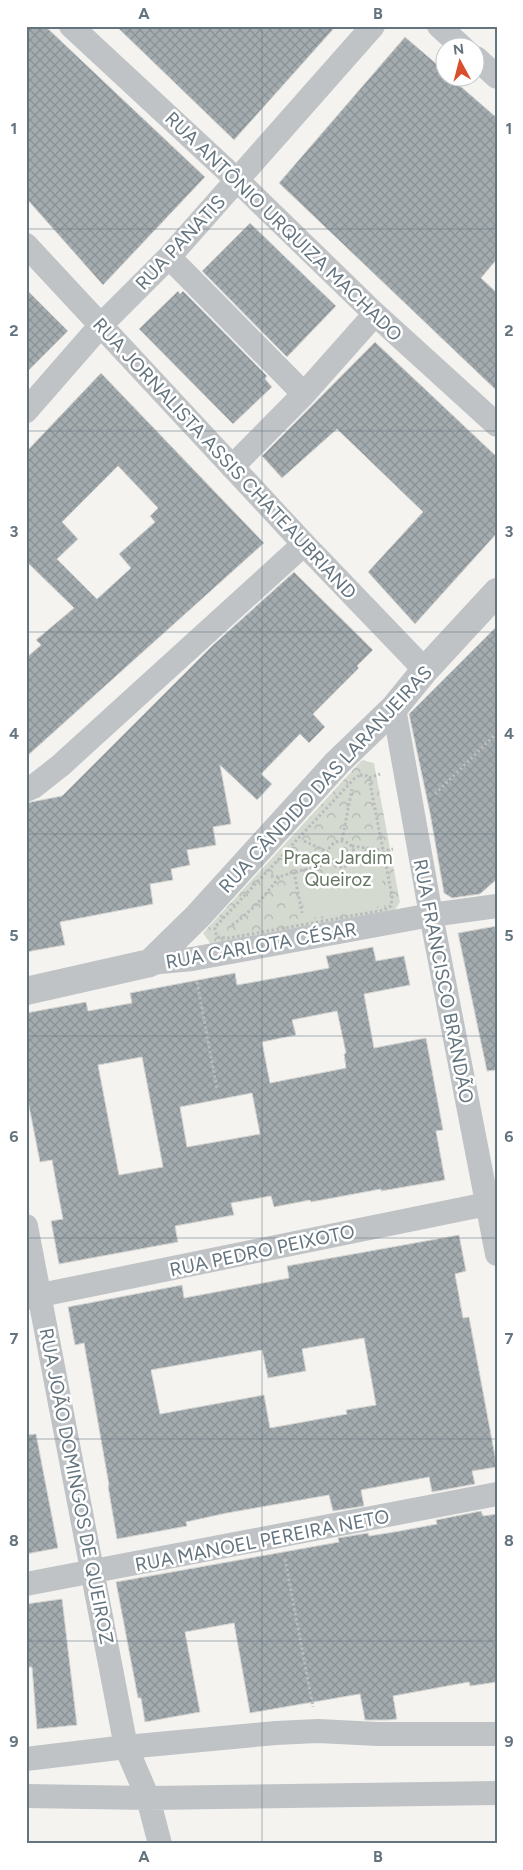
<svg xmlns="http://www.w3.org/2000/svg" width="523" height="1870" viewBox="0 0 523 1870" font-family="Figtree,sans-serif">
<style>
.park{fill:url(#park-crowns)}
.garden{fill:#d5dad1}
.building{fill:url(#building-cross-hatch);stroke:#d5d5d2;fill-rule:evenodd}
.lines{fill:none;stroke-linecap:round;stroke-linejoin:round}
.path{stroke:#b9bbbd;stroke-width:3;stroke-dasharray:2.5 2.5;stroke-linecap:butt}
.minor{stroke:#bfc3c6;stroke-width:24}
.tertiary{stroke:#bfc3c6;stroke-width:28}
.grid{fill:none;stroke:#64747f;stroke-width:1;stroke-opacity:0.55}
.labels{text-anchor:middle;stroke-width:5;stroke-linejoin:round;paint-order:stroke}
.street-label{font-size:19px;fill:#64747f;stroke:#fff}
.park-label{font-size:19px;fill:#677763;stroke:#fff}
.neatline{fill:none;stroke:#64747f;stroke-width:2}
.grid-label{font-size:16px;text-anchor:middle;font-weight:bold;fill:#64747f}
</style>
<defs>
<pattern id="park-crowns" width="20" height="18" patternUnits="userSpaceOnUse" patternTransform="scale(1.25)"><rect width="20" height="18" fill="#d5dad1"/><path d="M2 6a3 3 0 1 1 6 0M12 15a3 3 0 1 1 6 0" fill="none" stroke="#b0b5af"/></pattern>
<pattern id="building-cross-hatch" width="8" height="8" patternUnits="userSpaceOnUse" patternTransform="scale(1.25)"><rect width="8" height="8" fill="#a4acb0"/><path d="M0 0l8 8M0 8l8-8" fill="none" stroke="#899194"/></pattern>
</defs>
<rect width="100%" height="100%" fill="#f4f3f0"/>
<path class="park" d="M362,760L374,763L400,902L393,913L212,946L203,933Z"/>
<path class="garden" d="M379,863L386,905L306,919L298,877Z"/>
<path class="building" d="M26,26H45L205,177L103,285L26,198Z
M116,26H336L234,140Z
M405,37L446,72V78H451L497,118V259L481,278L497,293V391L279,183Z
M250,223L336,306L287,357L202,271Z
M26,289L68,331L26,373Z
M178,291L180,294L183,291L267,376L265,379L272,387L233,424L139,329Z
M375,342L497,457V533L415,624L368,572L423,512L337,429L282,478L262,456Z
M101,373L264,543L26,757V658L41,645L36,640L74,608L26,561V452ZM118,466L158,508L150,516L155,522L119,554L131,568L97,599L57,559L78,539L62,522Z
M294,572L373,650L357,666L359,668L313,714L325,727L309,743L300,734L261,774L272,784L257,800L220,765L231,824L213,827L216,845L187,850L190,865L171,869L173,880L150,884L153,904L60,922L65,945L26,952V803L62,796L212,646Z
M497,626V879L480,894L452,898L444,893L430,813L409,714Z
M497,926V1070L487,1071L458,933Z
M373,947L376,961L404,956L410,985L364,994L374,1048L426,1038L443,1130L436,1131L445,1180L381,1191V1189L311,1202L310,1200L274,1207L271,1196L231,1203L234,1215L175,1226L178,1242L59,1264L51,1221L63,1219L57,1188L52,1160L40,1162L26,1091V1013L86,1002L88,1011L132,1003L130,993L235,973L237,985L265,980L329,968L326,956ZM337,1011L346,1053L344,1054L346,1068L270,1083L262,1042L296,1035L292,1020ZM142,1057L163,1167L119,1175L98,1065ZM252,1093L260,1134L187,1147L180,1107Z
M459,1235L466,1271L455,1274L463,1318L469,1317L497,1467L472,1471L475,1484L432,1492L429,1477L361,1490L364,1506L333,1511L329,1495L227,1513L186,1522L187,1526L117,1539L108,1486L109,1485L84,1343L75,1345L68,1307L182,1285L184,1298L216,1292L289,1278L287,1266ZM364,1338L376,1405L346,1410L347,1414L270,1428L264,1395L160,1414L151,1370L262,1350L268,1378L306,1371L302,1349Z
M36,1434L58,1548L26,1554V1435Z
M481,1511L483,1516L497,1514V1682L470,1686L469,1682L393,1696L397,1719L388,1720H365L360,1694L250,1713L234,1623L185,1632L200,1712L145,1722L141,1698H138L116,1582L339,1542L338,1538L368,1533L369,1536L400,1531L437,1524L436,1520Z
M62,1599L77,1725L37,1729L32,1667H26V1604Z"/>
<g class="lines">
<path class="path" d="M360,775L367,776L369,778L392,896L391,906L384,910L229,938L217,937L215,931V927L354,779Z
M369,778L380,774
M435,794L497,733
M342,840L352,789
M328 854a13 13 0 1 1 26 0a13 13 0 1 1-26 0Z
M304,841L328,852
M352,846L380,850
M353,860L393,849
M304,869L305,876
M294,872L302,913
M271,876L279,877L294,872L332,863
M232,925C251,912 265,896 279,877
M197,982L217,1089
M285,1559L313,1707
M26,1718L27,1733"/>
<path class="minor" d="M71,26L237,180L375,314L497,425
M439,26L463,48
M476,58L497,77
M26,245L304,544L425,670
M169,257L304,394
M26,411L101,325L169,257L373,26
M232,467L304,394L375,314
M394,708L431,915L497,1254
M26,790L33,787L61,765L304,544
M150,963L192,959L431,915L497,906
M26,1226L126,1747L148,1798L160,1844
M26,1298L497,1202
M26,1584L497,1494
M26,1759L126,1747L276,1733L318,1731L378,1734H497
M26,1796L148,1798L497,1793"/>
<path class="tertiary" d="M26,991L150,963L198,916L337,763L394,708L425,670L497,592"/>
</g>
<path class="grid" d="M262,26V1844M26,229H497M26,431H497M26,632H497M26,834H497M26,1036H497M26,1238H497M26,1439H497M26,1641H497"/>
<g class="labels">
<g class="street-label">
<text transform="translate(284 226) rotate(44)" y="7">RUA ANTÔNIO URQUIZA MACHADO</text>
<text transform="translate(180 242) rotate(-47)" y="7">RUA PANATIS</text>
<text transform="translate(225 458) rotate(47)" y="7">RUA JORNALISTA ASSIS CHATEAUBRIAND</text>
<text transform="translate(325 779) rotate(-47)" y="7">RUA CÂNDIDO DAS LARANJEIRAS</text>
<text transform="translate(261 945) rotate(-10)" y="7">RUA CARLOTA CÉSAR</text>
<text transform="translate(444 981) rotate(79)" y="7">RUA FRANCISCO BRANDÃO</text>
<text transform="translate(262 1250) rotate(-12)" y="7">RUA PEDRO PEIXOTO</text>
<text transform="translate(77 1486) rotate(79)" y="7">RUA JOÃO DOMINGOS DE QUEIROZ</text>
<text transform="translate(262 1540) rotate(-11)" y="7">RUA MANOEL PEREIRA NETO</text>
</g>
<g class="park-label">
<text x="338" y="864">Praça Jardim<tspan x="338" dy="22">Queiroz</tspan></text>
</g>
</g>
<rect width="523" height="1870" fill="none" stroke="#ffffff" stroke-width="55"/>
<g transform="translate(460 62) rotate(353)"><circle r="24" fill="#ffffff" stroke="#c1c7cc"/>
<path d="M0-4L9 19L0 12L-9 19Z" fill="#d74f2c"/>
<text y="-8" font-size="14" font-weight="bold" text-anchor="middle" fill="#64747f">N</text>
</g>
<rect x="28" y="28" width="468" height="1814" class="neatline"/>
<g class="grid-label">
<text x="144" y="19">A</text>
<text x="378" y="19">B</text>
<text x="14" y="134">1</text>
<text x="509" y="134">1</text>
<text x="14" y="336">2</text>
<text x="509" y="336">2</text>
<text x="14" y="537">3</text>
<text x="509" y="537">3</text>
<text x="14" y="739">4</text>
<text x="509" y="739">4</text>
<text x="14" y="941">5</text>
<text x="509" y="941">5</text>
<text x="14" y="1142">6</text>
<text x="509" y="1142">6</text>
<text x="14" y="1344">7</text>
<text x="509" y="1344">7</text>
<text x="14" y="1546">8</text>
<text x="509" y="1546">8</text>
<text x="14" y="1747">9</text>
<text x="509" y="1747">9</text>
<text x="144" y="1862">A</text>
<text x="378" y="1862">B</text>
</g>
</svg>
